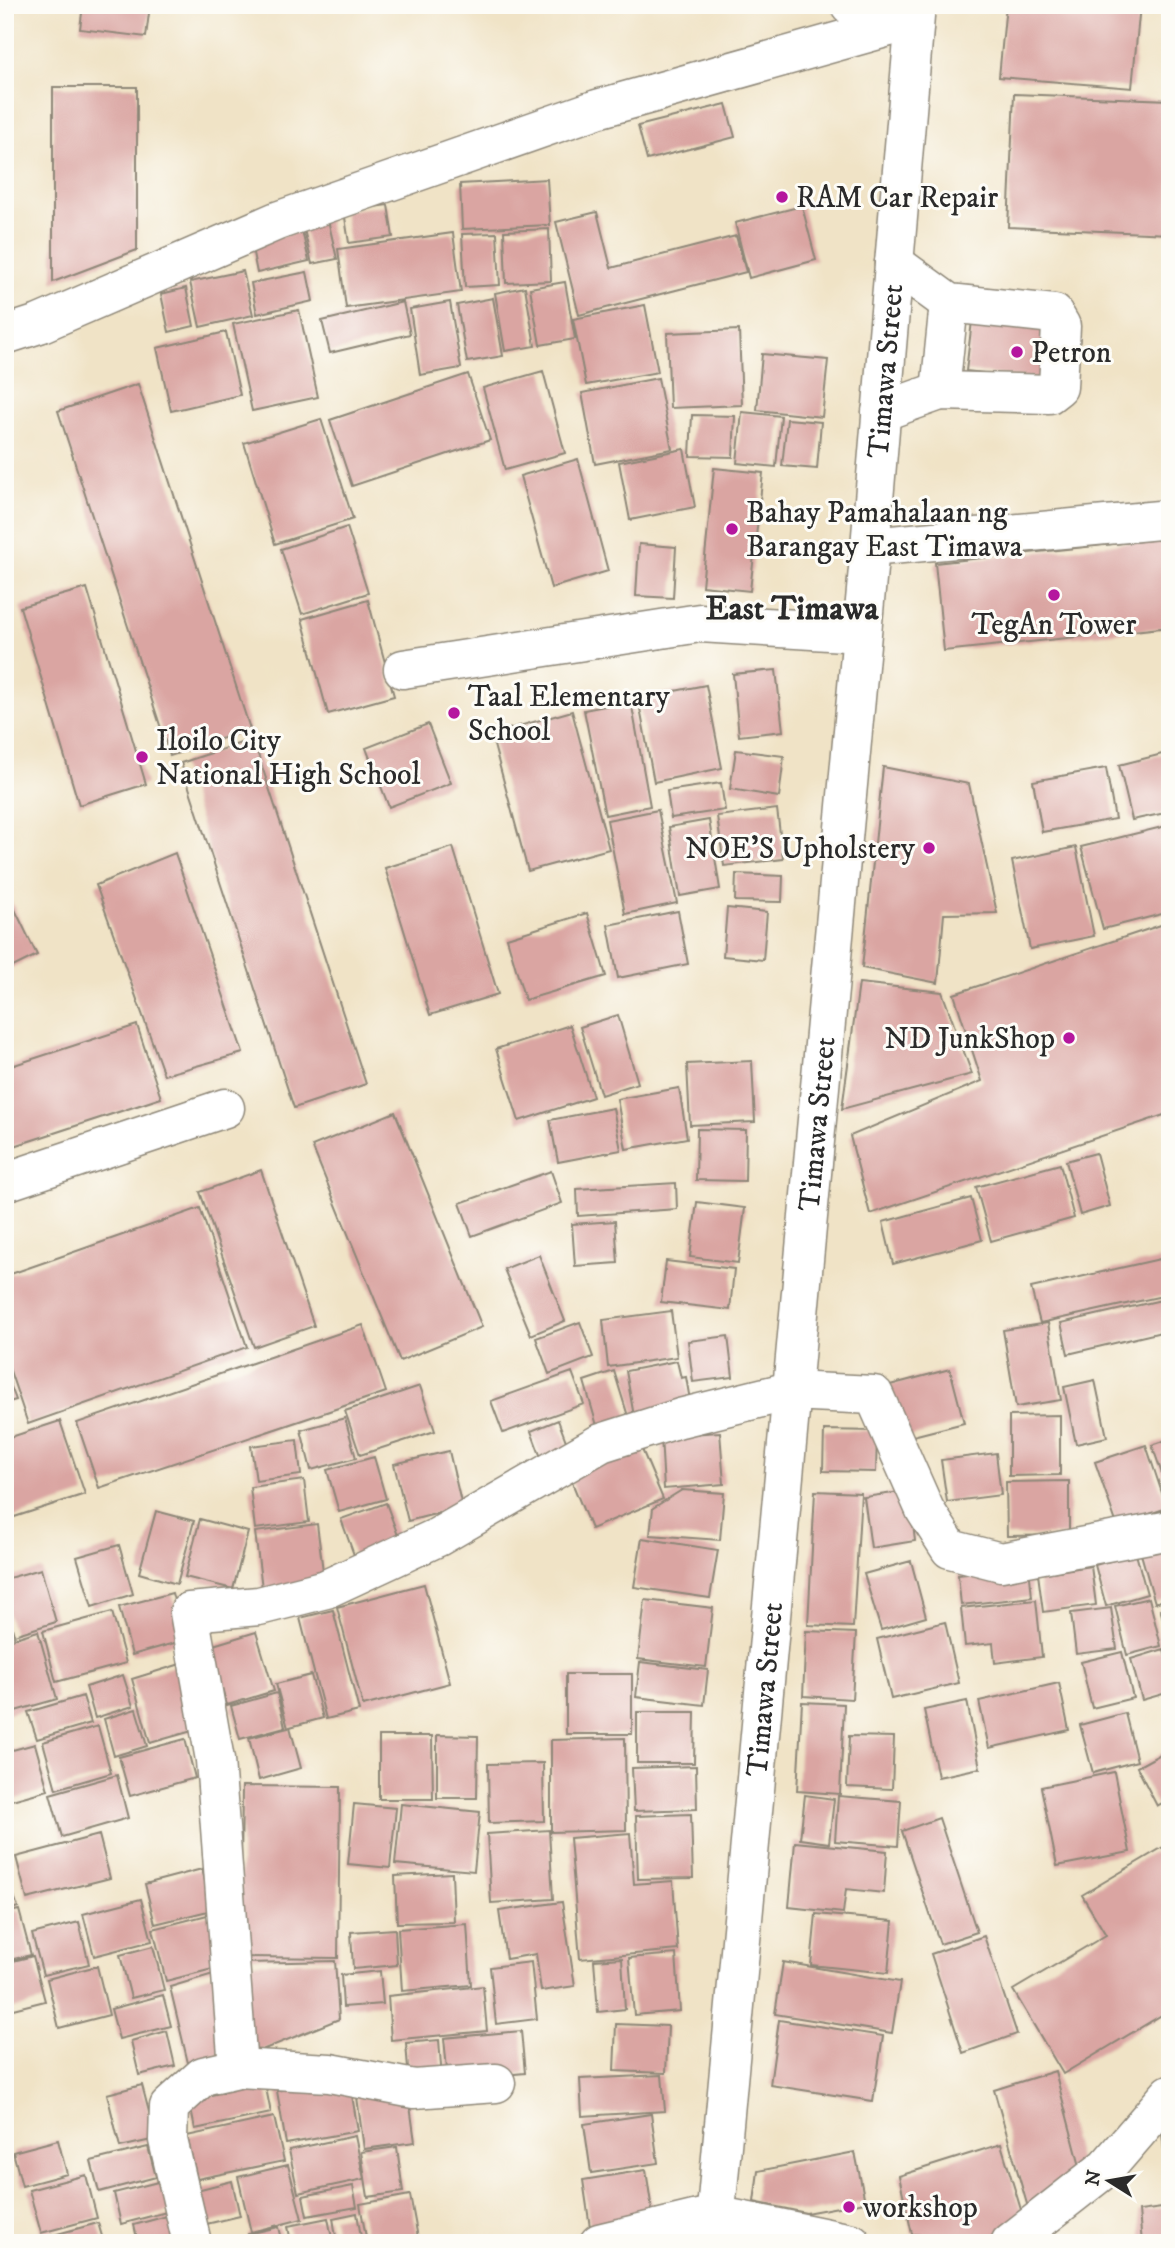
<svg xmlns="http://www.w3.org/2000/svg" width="1175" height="2248" viewBox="0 0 1175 2248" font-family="'IM FELL DW Pica',serif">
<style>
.building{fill:#daa5a2}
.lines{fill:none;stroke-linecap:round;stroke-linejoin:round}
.minor-casing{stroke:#8e8778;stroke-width:41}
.minor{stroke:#fff;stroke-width:38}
.poi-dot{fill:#b5179e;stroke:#fdfcf7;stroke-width:2.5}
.labels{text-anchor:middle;stroke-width:6;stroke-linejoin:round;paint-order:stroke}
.poi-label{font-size:30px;fill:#2b2b2b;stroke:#fdfcf7;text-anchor:start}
.street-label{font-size:30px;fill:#2b2b2b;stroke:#fdfcf7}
.quarter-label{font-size:33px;font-weight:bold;fill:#2b2b2b;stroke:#fdfcf7}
</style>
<rect width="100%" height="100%" fill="#fdfcf7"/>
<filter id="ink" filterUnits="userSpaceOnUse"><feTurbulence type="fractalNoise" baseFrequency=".0143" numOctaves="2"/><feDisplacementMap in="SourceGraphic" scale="14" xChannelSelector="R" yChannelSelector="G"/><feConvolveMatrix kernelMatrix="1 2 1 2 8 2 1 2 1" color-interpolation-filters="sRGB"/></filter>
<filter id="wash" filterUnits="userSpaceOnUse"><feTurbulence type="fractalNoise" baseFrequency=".00686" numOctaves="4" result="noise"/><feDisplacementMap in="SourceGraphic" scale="28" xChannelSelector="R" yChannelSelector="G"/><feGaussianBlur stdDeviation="1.57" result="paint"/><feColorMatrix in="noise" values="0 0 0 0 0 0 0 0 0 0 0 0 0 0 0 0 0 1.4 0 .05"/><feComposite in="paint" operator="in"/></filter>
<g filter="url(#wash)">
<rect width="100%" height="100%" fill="#f0e3c6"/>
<g id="blocks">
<path class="building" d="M83,5H150L146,37L80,29Z
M1006,5H1140L1132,88L999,77Z
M53,87H137V250L53,282Z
M1014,94L1170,100V234L1008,227Z
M726,104L735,137L647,160L638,126Z
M547,179L550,225L462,229L460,184Z
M388,205L393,237L349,243L344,211Z
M802,206L816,260L749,278L735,223Z
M597,212L611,268L736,236L746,272L579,315L556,222Z
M328,220L337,259L312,264L303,225Z
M549,229L551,281L506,283L504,231Z
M302,231L309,261L257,273L251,243Z
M453,233L461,292L346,308L338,249Z
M497,233L500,285L465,287L462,234Z
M243,271L253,315L200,327L190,282Z
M307,272L313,301L257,314L251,283Z
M565,282L575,339L540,345L530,288Z
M525,287L535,346L505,351L495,293Z
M186,288L194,326L169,332L161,294Z
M493,298L503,356L467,362L457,305Z
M403,302L410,334L330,353L322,321Z
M450,302L461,368L420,375L410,309Z
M645,305L658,372L586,385L573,319Z
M299,310L318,397L252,411L233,324Z
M972,321L1067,332L1062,382L966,371Z
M739,330L742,405L670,408L667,333Z
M226,332L240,395L171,411L157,348Z
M762,354L828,360L822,417L757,410Z
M543,371L565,453L505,470L483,388Z
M468,374L490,440L352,486L330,420Z
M658,378L672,449L595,464L582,393Z
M138,384L250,729L170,756L58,411Z
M742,412L781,416L776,467L737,463Z
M692,415L735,416L733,457L690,456Z
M321,419L353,519L275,544L244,443Z
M787,419L821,422L817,469L782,466Z
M684,449L695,507L630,520L619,462Z
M578,459L608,571L551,588L520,476Z
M714,468L763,473L750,591L702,586Z
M347,527L368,593L302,614L281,549Z
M1170,538V627L944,651L935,563Z
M639,544L676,547L673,598L636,596Z
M87,588L146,784L79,805L20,607Z
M368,600L394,696L328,714L302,619Z
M776,670L783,731L739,736L733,674Z
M706,685L722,768L654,782L638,698Z
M631,701L650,806L605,815L584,710Z
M572,711L609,849L528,871L491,734Z
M428,724L451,783L389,807L366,748Z
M253,739L366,1084L294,1108L181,763Z
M736,750L784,756L779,797L730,789Z
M1170,752V812L1132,820L1119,765Z
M883,767L969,784L997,913L944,914L938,983L862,968Z
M1106,768L1115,819L1042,832L1033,781Z
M721,783L725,810L671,818L667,791Z
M777,809L783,859L724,866L717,816Z
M658,810L677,903L625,914L607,820Z
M709,820L720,889L680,896L669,827Z
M1170,825V912L1103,929L1081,847Z
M453,847L498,994L430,1015L385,868Z
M1076,847L1094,936L1030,949L1012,861Z
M175,853L243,1053L164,1075L96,885Z
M736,874L783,876L782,902L735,901Z
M5,889L37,955L5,971Z
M727,908L767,912L763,960L723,956Z
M678,911L688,964L618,978L608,925Z
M587,913L606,976L525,1000L507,938Z
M1170,922V1113L870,1214L850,1136L982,1081L954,994Z
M859,983L942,992L972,1074L842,1109Z
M618,1015L638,1083L601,1095L580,1027Z
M137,1025L161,1098L5,1149V1068Z
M570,1025L593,1097L519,1121L496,1049Z
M752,1061L755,1122L690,1125L687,1064Z
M679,1088L687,1138L626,1149L617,1099Z
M613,1108L621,1150L558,1162L550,1120Z
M395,1112L482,1327L400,1361L312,1146Z
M697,1129L746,1130L745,1181L696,1180Z
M1096,1153L1110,1206L1080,1215L1066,1161Z
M1060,1164L1074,1218L991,1241L976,1187Z
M261,1170L314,1326L254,1347L200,1192Z
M551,1171L562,1203L472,1236L460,1203Z
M676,1183L677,1209L578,1216L577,1189Z
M971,1198L982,1240L893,1264L883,1222Z
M697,1202L745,1208L738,1263L690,1257Z
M200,1208L247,1347L28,1424L5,1356V1276Z
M615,1221L618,1263L575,1266L572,1224Z
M539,1255L565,1321L531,1335L504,1269Z
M1160,1259L1167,1295L1040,1323L1031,1288Z
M666,1261L734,1269L730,1310L661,1302Z
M1170,1298V1330L1068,1354L1061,1323Z
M671,1311L677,1357L608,1367L603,1320Z
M580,1322L593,1357L549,1374L536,1338Z
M1048,1323L1061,1400L1016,1407L1003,1330Z
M363,1325L386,1392L99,1488L77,1423Z
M728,1336L733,1377L693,1382L688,1341Z
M677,1361L681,1378L686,1377L692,1412L635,1422L626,1371Z
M950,1369L964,1423L905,1438L890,1385Z
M5,1371L16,1400L5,1403Z
M614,1371L631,1426L600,1436L584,1381Z
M572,1372L584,1404L503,1433L491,1401Z
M1095,1380L1107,1437L1076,1444L1064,1387Z
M420,1386L435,1431L360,1455L345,1411Z
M1060,1415V1475L1009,1476V1416Z
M345,1418L356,1458L311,1470L301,1430Z
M558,1420L572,1457L545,1468L531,1431Z
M60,1421L85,1494L5,1520V1439Z
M824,1430L877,1431L876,1472L823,1471Z
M720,1432L724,1484L664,1489L661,1436Z
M1170,1439V1494H1169L1152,1445Z
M297,1440L301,1475L256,1481L251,1446Z
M638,1440L663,1499L591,1529L567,1470Z
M1146,1445L1167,1508L1117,1525L1095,1462Z
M449,1451L462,1507L408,1521L394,1464Z
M996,1453L1001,1495L947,1502L941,1460Z
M374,1457L386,1499L339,1512L327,1470Z
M304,1480L309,1522L255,1529L250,1487Z
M1069,1481V1535L1007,1536L1006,1482Z
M682,1490L724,1493L720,1540L650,1535L653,1508Z
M815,1491L861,1493L853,1627L808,1625Z
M909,1491L915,1541L871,1548L864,1497Z
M386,1503L403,1549L358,1566L341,1519Z
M156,1511L194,1521L177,1584L139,1573Z
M200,1519L248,1532L233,1589L185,1577Z
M317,1524L325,1587L263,1596L255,1532Z
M642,1538L718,1550L710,1598L634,1587Z
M119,1545L133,1594L92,1607L77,1557Z
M1170,1545V1598L1155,1603L1141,1554Z
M1136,1554L1147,1594L1106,1606L1095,1565Z
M911,1561L926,1617L881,1630L864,1574Z
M1091,1566L1096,1605L1043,1612L1038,1574Z
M1029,1567L1032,1597L961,1605L958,1575Z
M41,1569L56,1622L14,1635L5,1603V1579Z
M424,1584L450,1683L363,1706L337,1607Z
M172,1593L185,1640L132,1655L119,1607Z
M1149,1598L1161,1646L1127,1655L1115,1606Z
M645,1600L713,1608L706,1667L638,1659Z
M1036,1600L1042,1657L995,1663L993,1643L965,1646L961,1608Z
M1170,1606V1637H1169L1160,1609Z
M1111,1608L1117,1649L1076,1654L1071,1613Z
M333,1610L359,1711L326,1719L300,1618Z
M112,1612L126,1663L56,1682L43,1631Z
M945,1622L959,1683L891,1699L877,1639Z
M38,1631L57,1699L5,1714V1641Z
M806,1631L856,1633L852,1699L803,1696Z
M256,1632L274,1691L227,1705L210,1646Z
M1164,1649L1170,1670V1692L1142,1700L1131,1659Z
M1122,1652L1133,1698L1092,1708L1081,1662Z
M187,1662L206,1727L150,1743L132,1679Z
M640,1662L708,1670L704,1705L636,1697Z
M566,1674H632V1734H566Z
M123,1675L133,1706L95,1718L86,1687Z
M311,1675L323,1718L290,1727L301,1768L259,1780L249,1738L288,1728L276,1684Z
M1059,1683L1069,1730L989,1748L979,1701Z
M277,1693L285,1727L240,1739L231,1706Z
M83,1696L91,1723L37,1739L28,1712Z
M967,1701L980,1768L938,1777L924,1710Z
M802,1702L844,1704L840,1794L797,1791Z
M136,1709L147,1746L114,1756L104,1719Z
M637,1712H695L694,1763H637Z
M1125,1713L1137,1761L1093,1773L1080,1725Z
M98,1726L111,1773L56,1789L43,1742Z
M437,1735L478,1736L477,1798H437Z
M379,1736H432L433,1799H379Z
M849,1736L894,1737L892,1789L847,1787Z
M625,1738L626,1830L551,1832V1740Z
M185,1739L195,1778L130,1796L119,1757Z
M35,1744L48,1790L5,1802V1752Z
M1170,1749V1799L1157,1806L1137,1767Z
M543,1763L544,1821L489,1823L488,1764Z
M696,1766L697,1809L634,1811L632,1768Z
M1114,1772L1130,1852L1057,1866L1041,1787Z
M117,1775L128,1818L62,1837L50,1794Z
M242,1786L340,1787L338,1958L240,1957Z
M805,1795L834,1799L829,1843L800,1839Z
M838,1796L901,1801L898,1846L835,1841Z
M354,1804L396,1808L390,1868L348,1864Z
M401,1804L480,1812L474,1871L395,1864Z
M691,1814L693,1878L638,1879L636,1816Z
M939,1818L977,1932L940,1944L902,1831Z
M549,1830L553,1899L491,1903L487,1834Z
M630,1833L634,1884L673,1881L678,1950L580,1959L570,1838Z
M99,1835L110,1878L27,1899L16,1857Z
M795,1842L887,1851L884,1893L846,1889L843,1913L789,1907Z
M1170,1843V2010L1063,2074L1013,1990L1106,1935L1082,1895Z
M202,1869L212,1910L155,1924L145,1884Z
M5,1871L18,1907L5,1911Z
M452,1873L454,1922L397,1923L395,1876Z
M141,1899L152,1941L94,1956L83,1914Z
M562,1902L575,1986L541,1991L536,1954L506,1959L499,1911Z
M19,1910L31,1955L5,1961V1913Z
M215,1913L228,1965L166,1981L153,1929Z
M816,1914L893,1921L888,1973L811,1965Z
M79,1922L89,1964L43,1975L32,1934Z
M467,1924L471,1985L402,1991L398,1929Z
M395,1929L397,1965L353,1969L351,1932Z
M984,1936L1017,2034L963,2053L931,1954Z
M153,1946L164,1990L131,1998L120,1955Z
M676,1954L680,2011L634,2015L629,1958Z
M33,1956L45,2001L5,2011V1963Z
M622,1958L625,2009L598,2012L594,1960Z
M335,1961L339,2019L247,2056L241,1963Z
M531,1962L537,2019L496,2024L490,1967Z
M783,1962L900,1982L892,2033L775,2014Z
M97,1966L109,2015L59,2028L47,1979Z
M223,1971L219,2054L188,2063L170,1987Z
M380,1971L383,2004L343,2007L341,1975Z
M483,1986L487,2031L391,2040L388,1996Z
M163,1995L171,2026L119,2039L111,2009Z
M779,2020L883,2036L873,2101L770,2085Z
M616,2024L668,2026L666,2073L614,2071Z
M167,2031L175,2066L139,2075L131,2041Z
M521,2031L525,2073L448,2080L444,2038Z
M439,2040L442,2079L409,2082L406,2043Z
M1055,2071L1083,2178L1029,2211L994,2090Z
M662,2075L665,2111L582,2116L580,2079Z
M349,2078L358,2131L286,2144L277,2091Z
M355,2082L408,2091L415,2142L364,2149Z
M265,2083L271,2113L195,2129L189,2100Z
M142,2085L156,2139L120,2147L107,2094Z
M651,2114L658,2163L591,2173L584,2124Z
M274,2117L284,2161L197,2179L187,2136Z
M1170,2132V2184H1168L1162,2133Z
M355,2136L364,2179L298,2193L289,2150Z
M58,2140L67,2174L22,2186L13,2152Z
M1001,2144L1022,2213L990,2243L912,2234L899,2176Z
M148,2147L156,2177L99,2192L91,2161Z
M397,2147L403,2192L368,2197L361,2152Z
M855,2152L865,2202L806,2213L754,2202L758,2171Z
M288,2165L302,2219L251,2232L238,2177Z
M646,2170L654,2224L591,2234L583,2180Z
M86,2175L97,2218L41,2233L29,2190Z
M170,2179L178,2209L121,2224L114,2193Z
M232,2181L240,2216L198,2226L189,2192Z
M353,2186L357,2207L307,2216L303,2196Z
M410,2195L419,2243H367L360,2204Z
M1170,2207V2243H1142L1139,2211Z
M178,2213L185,2243H138L134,2225Z
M357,2213L362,2243H337L333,2218Z
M328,2218L333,2243H291L288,2226Z
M98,2223L104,2243H52L50,2236Z
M279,2227L283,2243H251L248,2234Z"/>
</g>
</g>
<g filter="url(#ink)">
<use href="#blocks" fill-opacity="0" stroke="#8e8778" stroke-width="2"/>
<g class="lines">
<g class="minor-casing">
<g id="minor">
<path d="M850,5L909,19"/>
<path d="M5,335L39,324L277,221L597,109L914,20"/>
<path d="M940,391L949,303"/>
<path d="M881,412L940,391L1049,394L1058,387L1061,326L1054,314L949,303L894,263"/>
<path d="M870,547L1170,519"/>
<path d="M403,669L700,623L861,633"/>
<path d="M5,1182L225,1108"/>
<path d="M238,2068L215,1760L189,1612L259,1606L326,1589L438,1537L601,1443L680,1418L790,1391L874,1395L925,1510L950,1549L1001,1562L1170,1530"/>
<path d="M192,2243L168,2140L169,2107L203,2076L238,2068L330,2073L414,2089L496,2083"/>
<path d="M599,2243L715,2215L852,2243"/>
<path id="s1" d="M713,2243L870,547L916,5"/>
<path d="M1010,2243L1107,2167L1170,2094"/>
</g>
</g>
<use href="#minor" class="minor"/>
</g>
</g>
<g class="poi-dot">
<circle cx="782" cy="197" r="7"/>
<circle cx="1017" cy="352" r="7"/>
<circle cx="732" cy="529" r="7"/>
<circle cx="1054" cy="595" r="7"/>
<circle cx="454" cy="713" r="7"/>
<circle cx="142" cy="757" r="7"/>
<circle cx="929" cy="848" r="7"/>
<circle cx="1069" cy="1038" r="7"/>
<circle cx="849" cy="2207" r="7"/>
</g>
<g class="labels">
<g class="poi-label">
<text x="796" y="207">RAM Car Repair</text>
<text x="1031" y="362">Petron</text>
<text x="746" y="522">Bahay Pamahalaan ng<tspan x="746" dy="34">Barangay East Timawa</tspan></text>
<text x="1054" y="634" text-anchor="middle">TegAn Tower</text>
<text x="468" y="706">Taal Elementary<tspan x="468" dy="34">School</tspan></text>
<text x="156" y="750">Iloilo City<tspan x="156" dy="34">National High School</tspan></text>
<text x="915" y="858" text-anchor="end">NOE'S Upholstery</text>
<text x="1055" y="1048" text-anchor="end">ND JunkShop</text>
<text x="863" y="2217">workshop</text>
</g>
<g class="street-label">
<text dy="10" stroke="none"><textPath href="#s1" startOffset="1880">Timawa Street</textPath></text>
<text dy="10" stroke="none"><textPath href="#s1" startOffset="1124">Timawa Street</textPath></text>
<text dy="10" stroke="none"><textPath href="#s1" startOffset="556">Timawa Street</textPath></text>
</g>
<g class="quarter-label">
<text x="792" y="619">East Timawa</text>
</g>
</g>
<rect width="1175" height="2248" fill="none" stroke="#fdfcf7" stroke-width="28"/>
<g transform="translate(1109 2181) rotate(281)" stroke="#fdfcf7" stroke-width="5" paint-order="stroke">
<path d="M0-5L12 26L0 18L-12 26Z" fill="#2b2b2b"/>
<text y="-10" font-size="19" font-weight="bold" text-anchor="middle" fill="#2b2b2b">N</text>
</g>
</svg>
